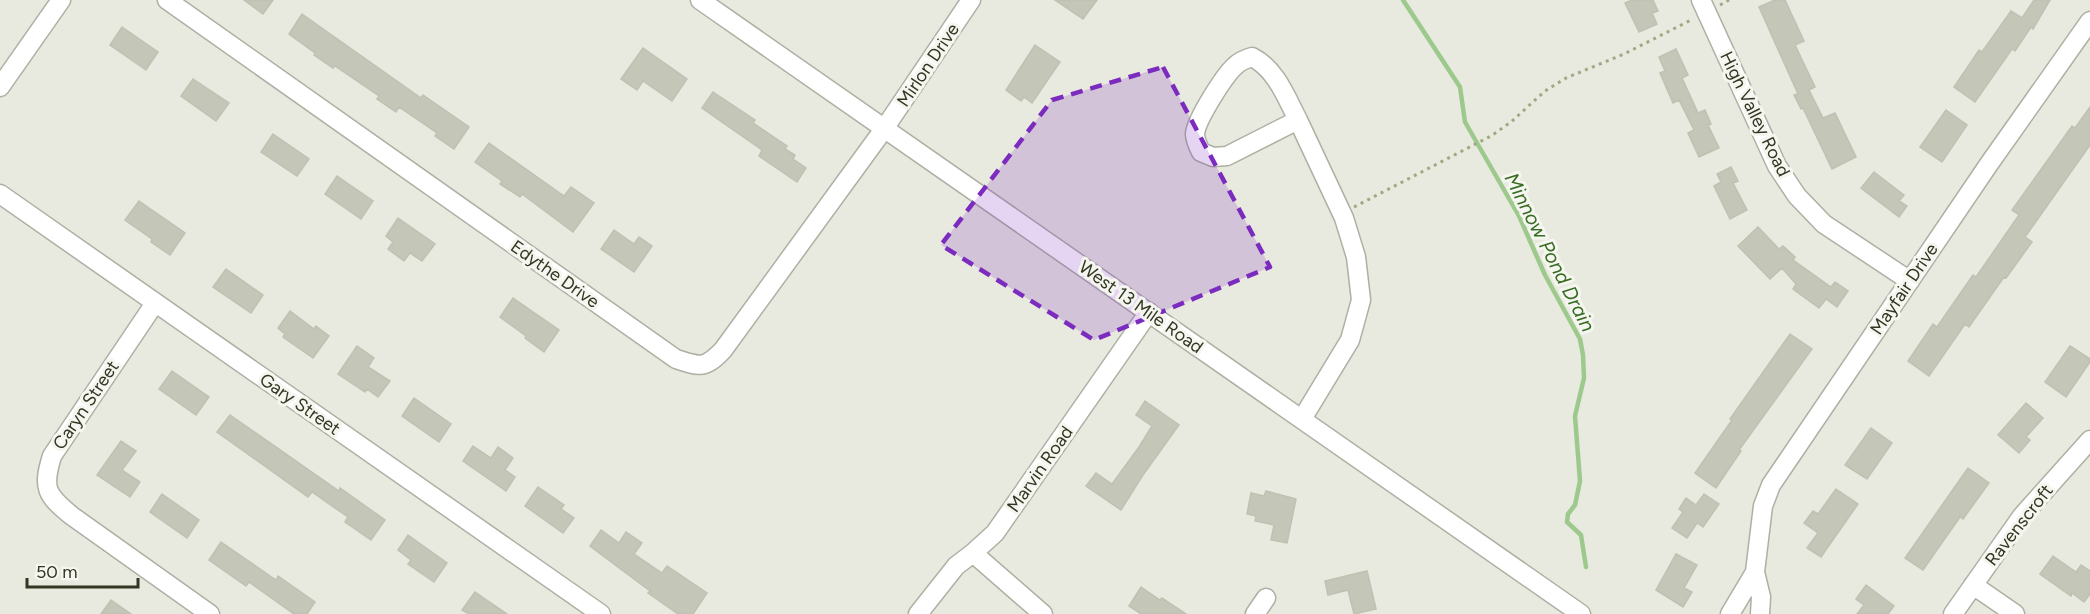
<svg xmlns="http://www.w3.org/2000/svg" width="2090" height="614" viewBox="0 0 2090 614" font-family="Figtree,sans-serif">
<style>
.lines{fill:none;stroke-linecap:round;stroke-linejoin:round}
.stream{stroke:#9ec98c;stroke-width:4.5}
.building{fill:#c4c6b8;stroke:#bfc1b2;stroke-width:1.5}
.minor-casing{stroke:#adb0a3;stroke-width:21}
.path{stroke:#a0a983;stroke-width:3;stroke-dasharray:3 4.5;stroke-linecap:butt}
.minor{stroke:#fff;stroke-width:18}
.marked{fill:#7b2cbf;fill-opacity:0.2;stroke:#7b2cbf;stroke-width:4.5;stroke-dasharray:12 8;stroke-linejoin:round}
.labels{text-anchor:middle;stroke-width:6;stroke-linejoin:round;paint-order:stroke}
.street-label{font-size:18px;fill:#313722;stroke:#f5f6ef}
.water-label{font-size:20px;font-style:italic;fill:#376c23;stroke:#f5f6ef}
</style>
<rect width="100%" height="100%" fill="#e8e9df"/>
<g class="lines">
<path class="stream" d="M1403,0L1460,87L1465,122L1519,216L1545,275L1580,339L1583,355L1584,378L1575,416L1580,481L1575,505L1568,514L1567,522L1581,535L1586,567"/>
</g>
<path class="building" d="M244,0H273L263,14Z
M1055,0H1097L1083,19Z
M1632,0H1653L1658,11L1652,13L1657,24L1639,32L1625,3Z
M1775,0H1785L1804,41L1795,45L1815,87L1809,90L1823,118L1835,113L1856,157L1832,169L1803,108L1801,109L1794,95L1798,94L1759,7Z
M2034,0H2050L2033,29L2031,27L2015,51L2012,49L1975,102L1954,87L1979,50L1982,52L2011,11L2022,18Z
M302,14L421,98L423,95L469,127L454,149L435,136L437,133L399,107L396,112L377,99L379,96L335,66L333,68L314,55L315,53L289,34Z
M122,27L158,52L146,70L110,45Z
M1035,45L1060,62L1032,103L1024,97L1021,101L1006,90Z
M643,48L687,79L672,101L643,81L637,90L621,79Z
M1676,49L1688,75L1682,78L1698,113L1705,110L1711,124L1708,125L1719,148L1699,157L1688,133L1694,130L1679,100L1673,103L1660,73L1665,71L1659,57Z
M193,79L229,103L216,121L181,96Z
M713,92L755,120L753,123L787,146L785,149L795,155L793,159L806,168L797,182L759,156L762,150L702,108Z
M2090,107V145L2025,237L2032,242L2006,278L2004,277L1969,327L1965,324L1929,376L1908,361L1933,324L1937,327L1973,275L1976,277L2019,215L2012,210L2072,126L2075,128Z
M1946,110L1967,125L1942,162L1920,147Z
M273,134L309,159L297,176L261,152Z
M489,143L564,196L571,187L594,203L573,232L522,194L520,197L500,184L502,181L475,162Z
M1731,167L1738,181L1733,183L1747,210L1730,219L1714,186L1721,182L1717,174Z
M1874,172L1904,195L1899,201L1907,206L1899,217L1861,188Z
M337,176L373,201L361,219L325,194Z
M139,201L185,233L170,255L151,242L152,239L125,220Z
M398,218L435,244L422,261L410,253L404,261L388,249L393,242L386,236Z
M1758,227L1779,249L1783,246L1795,257L1793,260L1831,287L1835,282L1848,291L1837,307L1826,299L1819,308L1793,289L1796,284L1782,268L1770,279L1738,246Z
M614,230L634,244L639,237L652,246L634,272L601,249Z
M226,269L263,295L251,313L213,287Z
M513,298L559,330L544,352L525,338L526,336L500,317Z
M290,311L314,329L316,326L329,336L313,358L283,337L285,334L278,328Z
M1790,334L1812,349L1739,450L1741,451L1716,488L1695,473L1732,420L1730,419Z
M357,346L374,358L368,367L390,381L378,397L367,389L365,392L338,374Z
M2070,346L2090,359V362L2066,397L2045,382Z
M172,371L209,397L196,415L159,389Z
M414,398L451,424L439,442L402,416Z
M1145,401L1179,425L1143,475L1121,510L1086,486L1096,473L1112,484L1139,447L1152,426L1136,415Z
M2026,403L2043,418L2026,437L2030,440L2019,453L1998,435Z
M230,415L339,491L340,488L385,520L371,540L345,522L348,517L312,492L308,497L217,432Z
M1871,428L1892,443L1867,479L1845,465Z
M121,441L136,451L122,470L140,482L130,497L97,475Z
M473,446L491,458L498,447L513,458L505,470L515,477L506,491L463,461Z
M1968,468L1989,483L1963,519L1960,517L1923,570L1905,558Z
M538,487L564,505L561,509L574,518L563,533L525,506Z
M1836,489L1858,504L1821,557L1807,548L1818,533L1804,523L1813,511L1818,514Z
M1266,491L1296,499L1287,543L1271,540L1274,525L1255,521L1256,516L1247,514L1251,493L1264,496Z
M162,494L199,520L187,538L150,512Z
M1704,494L1719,504L1703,527L1697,523L1687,538L1672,528L1683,512L1679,509L1686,498L1696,505Z
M601,530L619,543L626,532L642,543L634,554L662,573L667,566L707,593L693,614H678L648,593L650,591L590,546Z
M408,535L447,563L434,582L408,564L411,560L398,550Z
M221,542L276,580L278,576L315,602L307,614H294L249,582L246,586L209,560Z
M1676,554L1697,565L1684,588L1692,592L1683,607L1656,590Z
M2053,556L2076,572L2081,565L2090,571V594L2084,602L2072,593L2071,596L2040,574Z
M1367,571L1376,609L1354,614L1348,590L1328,595L1325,581Z
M1866,585L1894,606L1888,614H1857L1864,605L1856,599Z
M1141,587L1160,600L1162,598L1186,614H1141L1129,606Z
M475,592L507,614H469L462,610Z
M111,600L131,614H101Z"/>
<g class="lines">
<g class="minor-casing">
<path id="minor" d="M167,0L676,359C700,367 705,369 723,350L884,129L971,0
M700,0L1581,614
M1701,0L1777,166L1797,196L1824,224L1910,281
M1252,57C1276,69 1286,97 1298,120L1227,156L1213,157L1201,152C1198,146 1195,140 1195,134C1196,120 1224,76 1235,66C1240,61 1245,59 1252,57Z
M0,87L61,0
M1298,120L1344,218L1356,257L1361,300L1350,340L1302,419
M0,194L601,614
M155,303L52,456C42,488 46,495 72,516L210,614
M973,553L1043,614
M1973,585L2015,614
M918,614L956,566L973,553L995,533L1149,312
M1255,614L1266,598
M1730,614L1755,572
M1760,614L1761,597L1755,572L1763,506L1771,485L1989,164L2090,21
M1953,614L2022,516L2090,440"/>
</g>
<path class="path" d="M1720,5L1729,0
M1354,207L1491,136L1511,122L1545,91L1566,78L1624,54L1693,19"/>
<use href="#minor" class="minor"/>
</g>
<path class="marked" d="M1163,67L1270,267L1094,340L941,245L1052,100Z"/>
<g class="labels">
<g class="street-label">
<text transform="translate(928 65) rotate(-56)" y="6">Mirlon Drive</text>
<text transform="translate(1755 114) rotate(64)" y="6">High Valley Road</text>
<text transform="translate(555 274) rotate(35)" y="6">Edythe Drive</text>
<text transform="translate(1904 289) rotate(-56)" y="6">Mayfair Drive</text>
<text transform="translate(1141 307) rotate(35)" y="6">West 13 Mile Road</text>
<text transform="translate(300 404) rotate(35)" y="6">Gary Street</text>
<text transform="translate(86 405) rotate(-56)" y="6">Caryn Street</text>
<text transform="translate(1040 469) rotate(-55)" y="6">Marvin Road</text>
<text transform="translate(2019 525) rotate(-52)" y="6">Ravenscroft</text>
</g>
<g class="water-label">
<text transform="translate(1550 252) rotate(63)" y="7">Minnow Pond Drain</text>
</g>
</g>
<path d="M27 578v9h111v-9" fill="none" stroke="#313722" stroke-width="3"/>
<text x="36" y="578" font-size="18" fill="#313722" stroke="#f5f6ef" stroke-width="4.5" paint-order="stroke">50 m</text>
</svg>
